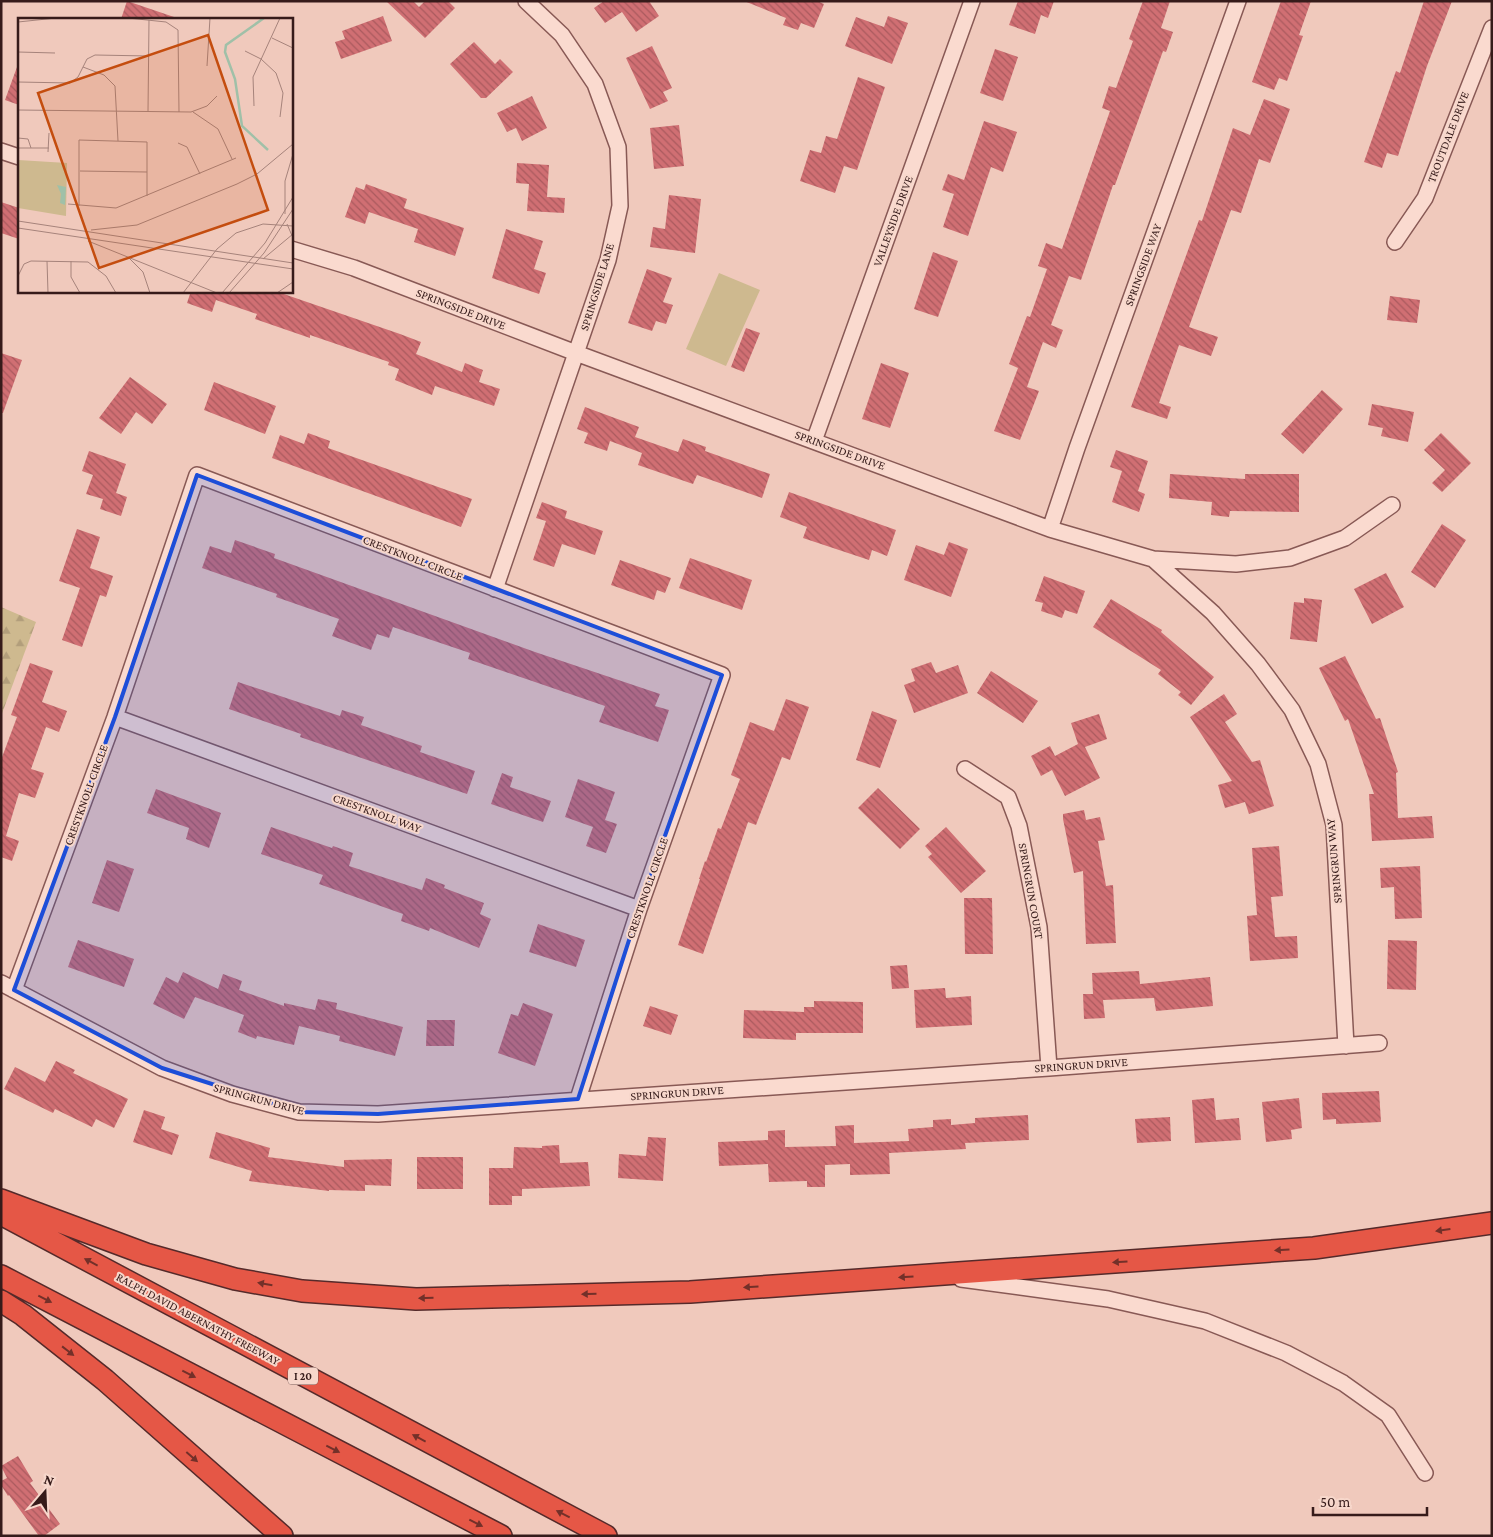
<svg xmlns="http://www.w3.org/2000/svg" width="1493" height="1537" viewBox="0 0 1493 1537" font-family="'Crimson Pro',serif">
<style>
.green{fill:#ceb98f}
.forest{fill:url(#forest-firs)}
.building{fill:url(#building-back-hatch)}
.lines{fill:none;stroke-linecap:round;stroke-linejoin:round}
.minor-casing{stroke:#885955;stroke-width:18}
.highway-casing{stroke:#552a2a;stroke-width:24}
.minor{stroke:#fadacf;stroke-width:15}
.highway{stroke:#e55746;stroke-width:21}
.oneway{fill:#733029}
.marked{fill:#1d4ed8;fill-opacity:0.2;stroke:#1d4ed8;stroke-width:4;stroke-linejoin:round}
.labels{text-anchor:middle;stroke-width:4;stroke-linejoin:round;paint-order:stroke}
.shield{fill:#f7d7cb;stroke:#70534f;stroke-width:1}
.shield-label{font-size:11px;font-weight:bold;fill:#361b1a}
.street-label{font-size:12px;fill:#361b1a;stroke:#f7d7cb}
.inset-river{fill:none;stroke:#a0c0a8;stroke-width:2.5}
.inset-road{fill:none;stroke:#a6837b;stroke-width:1}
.view{fill:#c44d0f;fill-opacity:0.15;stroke:#c44d0f;stroke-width:2.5}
.inset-edge{fill:none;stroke:#361b1a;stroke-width:2.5}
</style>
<defs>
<pattern id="forest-firs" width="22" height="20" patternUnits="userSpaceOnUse" patternTransform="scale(1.25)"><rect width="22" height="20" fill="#ceb98f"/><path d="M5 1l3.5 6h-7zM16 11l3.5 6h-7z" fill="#b29e7b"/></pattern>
<pattern id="building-back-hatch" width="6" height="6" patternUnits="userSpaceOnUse" patternTransform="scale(1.25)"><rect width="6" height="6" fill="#d06f73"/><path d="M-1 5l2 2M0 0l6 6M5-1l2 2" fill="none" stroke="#aa5a5e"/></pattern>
</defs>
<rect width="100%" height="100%" fill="#f0c9bc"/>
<path class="green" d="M719,273L760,290L726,366L686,349Z"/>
<path class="forest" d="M1,607L36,622L1,716Z"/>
<path class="building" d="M127,1L174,17V19H121Z
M386,1H413L419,7L425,1H448L455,8L425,38Z
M604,1H649L659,16L636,32L622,12L605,23L594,8Z
M744,1H817L824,4L814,28L801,23L798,30L783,25L786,18Z
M1018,1H1054L1048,18L1041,15L1035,34L1009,25Z
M1143,1H1170L1161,28L1173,32L1166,52L1163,51L1115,185H1113L1081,280L1069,276L1051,325L1063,330L1056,348L1043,342L1027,387L1039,391L1020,440L994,431L1018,368L1009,364L1027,316L1030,317L1047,269L1038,266L1046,243L1062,249L1110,111L1102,108L1109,86L1116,88L1133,41L1129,39Z
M1281,1H1311L1299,35L1303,36L1287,81L1279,78L1274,90L1252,82Z
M1424,1H1452L1427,66L1398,156L1387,153L1382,168L1364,162L1396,71L1400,73Z
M383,16L392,41L341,59L335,42L345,39L342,31Z
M888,16L908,23L892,64L845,46L856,17L884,27Z
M474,42L495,64L500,59L513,72L486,98H481L450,64Z
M652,46L672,88L663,92L668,101L650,109L626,58Z
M995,49L1018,57L1003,101L980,93Z
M17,67H19V105L5,100Z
M858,77L885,87L857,170L844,166L835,193L800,181L810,150L821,153L826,136L837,139Z
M532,96L547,128L522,141L516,128L507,132L497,113Z
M1264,99L1290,109L1270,163L1259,159L1241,213L1231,210L1189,327L1218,337L1211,356L1179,345L1159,403L1171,407L1167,419L1131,407L1199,220L1202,221L1233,128L1250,135Z
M984,121L1017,132L1003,172L991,167L968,236L943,227L954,194L942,190L948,174L964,180Z
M679,125L684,166L654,169L650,128Z
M517,163L549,165L547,197L565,198L564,213L527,211L529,184L516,183Z
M366,184L407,199L404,208L464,228L455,256L414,242L418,229L369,212L365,224L345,217L356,187L364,190Z
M669,195L701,199L695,253L650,247L653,227L665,229Z
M1,202L19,208V239L1,233Z
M506,229L543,241L534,269L546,273L539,294L492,278Z
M933,252L958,261L938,317L914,309Z
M647,269L672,278L663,302L673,305L666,324L656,321L652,331L628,323Z
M191,291H275L400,334L421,342L416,354L462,372L465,363L483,370L479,382L500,389L494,406L435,386L432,395L395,380L399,369L388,365L389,362L310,335V338L255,319L257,314L216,300L212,312L187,303Z
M1390,296L1420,300L1417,323L1387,320Z
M746,328L760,333L744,372L731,367Z
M1,353L22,360L3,413H1Z
M881,363L909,373L890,428L862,419Z
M130,377L167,404L152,424L136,412L121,434L99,418Z
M214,382L276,406L265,434L204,410Z
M1322,390L1343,409L1303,454L1281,434Z
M1372,404L1414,412L1408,442L1381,436L1383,428L1368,425Z
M585,407L639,427L635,437L678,452L683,439L706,447L705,451L770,474L762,498L697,475L693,484L638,465L642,453L610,441L607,451L584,443L588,433L577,429Z
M308,433L330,441L328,448L472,499L461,527L272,458L280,435L304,444Z
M1441,433L1471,463L1442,492L1432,483L1445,470L1424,450Z
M1116,450L1148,461L1138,491L1145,494L1139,512L1112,502L1122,471L1110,467Z
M89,451L126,464L116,493L127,497L121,516L100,509L103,499L86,494L93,475L82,471Z
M1170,474L1245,479V474H1299V512L1230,511L1229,517L1211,515L1212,502L1169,498Z
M789,492L896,530L887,556L872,550L869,560L803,538L807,527L780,517Z
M542,502L567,511L565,518L603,531L595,555L562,544L554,567L533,560L546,521L536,518Z
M1442,524L1466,540L1435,588L1411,572Z
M77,529L100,537L90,568L113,576L106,597L100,595L82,647L62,640L80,588L59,581Z
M235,540L275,554L274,558L535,652L660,694L655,706L669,710L658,742L599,722L605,706L468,659L470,653L393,627L389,638L377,634L371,650L332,636L339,619L276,597L277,594L202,568L210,546L231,553Z
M949,542L968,549L951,597L904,580L916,545L944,555Z
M690,558L752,580L742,610L679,588Z
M620,560L671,578L665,593L657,590L654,600L611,585Z
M1386,573L1404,607L1372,624L1354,589Z
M1044,576L1085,591L1077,614L1065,610L1062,618L1041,611L1043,603L1035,601Z
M1304,598L1322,600L1317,642L1290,639L1294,602L1304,603Z
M1111,599L1162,630L1161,632L1214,677L1191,705L1178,695L1181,692L1158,674L1161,670L1093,627Z
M1345,656L1376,719L1380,718L1398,772L1396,773L1398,818L1432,816L1434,838L1372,841L1369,794H1374L1348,719L1345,721L1319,668Z
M931,662L936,673L958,665L968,693L914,713L904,685L915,681L911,669Z
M30,663L53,671L42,702L67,711L59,732L46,727L31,769L44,773L35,798L19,793L6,836L19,841L12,861L1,857V760L17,717L11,715Z
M991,671L1038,701L1023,723L977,693Z
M238,682L340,716L342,710L364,717L361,725L422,746L420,752L475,771L467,794L300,737L301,734L229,709Z
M1224,694L1237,714L1225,722L1252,762L1260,760L1274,806L1249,814L1245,802L1225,808L1218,785L1232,781L1190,717Z
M786,699L809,707L790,760L782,757L756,825L748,822L703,954L678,945L700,879H699L705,861L706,862L718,828L721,829L740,779L731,775L750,722L774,731Z
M872,711L897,720L880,768L856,760Z
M1099,714L1107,739L1085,747L1100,778L1065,796L1052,770L1041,776L1031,756L1050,746L1055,756L1078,744L1071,723Z
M502,773L513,777L510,787L551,801L543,822L491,804Z
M578,779L615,792L605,820L617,824L606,853L586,846L593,827L565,817Z
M878,788L920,829L900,849L858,808Z
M156,789L221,813L209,848L186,839L189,828L147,813Z
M1084,810L1086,820L1100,817L1105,840L1098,841L1106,886L1113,885L1116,943L1086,944L1083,871L1074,873L1063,819V814Z
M271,827L332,848L333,846L353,853L349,866L422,890L426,878L445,885L444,888L484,903L480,914L491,919L479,948L430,928L429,931L401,921L403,914L319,884L323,875L261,854Z
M946,827L986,871L961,893L928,857L932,854L925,846Z
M1279,846L1283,896L1271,897L1275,937L1297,936L1298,958L1250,961L1247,916L1257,915L1252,848Z
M107,860L134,869L119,912L92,903Z
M1420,866L1422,918L1395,919L1394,887L1381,888L1380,868Z
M964,898H992L993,954H965Z
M538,924L585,940L576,967L529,952Z
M78,940L134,959L124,987L68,967Z
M1388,940L1417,941L1416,990L1387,989Z
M907,965L909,988L892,989L890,966Z
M1139,971L1140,984L1210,977L1213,1006L1156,1011L1154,998L1103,1000L1105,1018L1084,1019L1083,994H1093L1092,973Z
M183,972L218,989L223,974L242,981L239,990L284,1006V1003L315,1010L318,999L337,1003L336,1009L403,1027L395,1056L339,1041L340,1036L299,1026L294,1045L257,1036L256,1039L238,1032L244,1015L195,997L184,1019L153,1004L166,977L178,983Z
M945,988L946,998L971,996L972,1025L916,1028L914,990Z
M814,1001L863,1002V1033H796V1040L743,1038L744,1010L804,1012V1007H814Z
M523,1003L553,1014L535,1066L498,1053L511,1014L518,1016Z
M650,1006L678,1015L671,1035L643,1026Z
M427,1020H455L454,1046H426Z
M56,1061L75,1070L73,1073L128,1099L114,1128L96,1119L92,1127L55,1109L53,1113L4,1089L15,1067L45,1082Z
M1379,1091L1381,1122L1336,1124V1119L1323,1120L1322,1093Z
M1214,1098L1216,1120L1239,1118L1241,1140L1195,1143L1192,1100Z
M1299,1098L1302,1128L1291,1130L1292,1139L1266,1142L1262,1102Z
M144,1110L165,1117L161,1129L179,1135L172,1155L133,1142Z
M1028,1115L1029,1140L965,1143L966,1149L889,1153L890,1174L850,1175V1164L825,1165V1187H807V1181L769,1182L768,1164L719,1166L718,1142L768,1140V1131L785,1130V1147L836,1146L835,1126L854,1125V1143L909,1141L908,1129L933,1127V1120L951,1119V1125L975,1123V1118Z
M1170,1117L1171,1141L1137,1143L1135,1119Z
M216,1132L270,1148L268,1157L344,1167V1160L392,1159L391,1186L365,1185V1191L329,1190V1191L249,1181L252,1171L209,1158Z
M648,1137L666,1138L663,1181L618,1178L619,1154L646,1156Z
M559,1145L560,1163L588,1162L590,1186L522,1189V1196H512V1205H489V1168H513L514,1147L542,1148V1146Z
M417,1157H463V1189H417Z
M18,1456L33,1481L30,1483L60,1524L44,1536H39L9,1495L8,1496L1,1485V1481L7,1478L1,1466Z"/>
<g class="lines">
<g class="minor-casing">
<path id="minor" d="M1,151L19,157
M1395,242L1425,198L1492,28
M291,249L354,268L576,353L1050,529L1153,559L1236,564L1290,558L1345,538L1392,505
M814,441L972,1
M1050,529L1077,448L1238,1
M1153,559L1213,613L1258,664L1292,710L1318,764L1334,825L1346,1046
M495,589L608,260L620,206L618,147L595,84L562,35L526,1
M115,717L639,909
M965,769L1008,797L1019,826L1039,927L1049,1068
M1,983L162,1068L232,1094L299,1112L378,1114L1049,1068L1379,1043
M14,990L115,717L197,475L722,675L639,909L578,1099
M961,1279L1108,1299L1205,1321L1286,1353L1343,1383L1388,1415L1425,1473"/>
</g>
<g class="highway-casing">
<path id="highway" d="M1,1200L146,1254L235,1279L302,1291L416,1299L690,1292L930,1275L1314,1248L1492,1223
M1,1214L606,1536
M1,1276L501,1536
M1,1301L23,1315L105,1380L282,1536"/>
</g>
<use href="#minor" class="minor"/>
<use href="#highway" class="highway"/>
</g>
<defs><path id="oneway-solid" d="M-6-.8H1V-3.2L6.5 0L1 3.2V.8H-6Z" transform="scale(1.25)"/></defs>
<g class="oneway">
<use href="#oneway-solid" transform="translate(1443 1230) rotate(172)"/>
<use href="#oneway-solid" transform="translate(1282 1250) rotate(176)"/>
<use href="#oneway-solid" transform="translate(91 1262) rotate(-152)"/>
<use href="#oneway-solid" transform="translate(1120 1262) rotate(176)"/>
<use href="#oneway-solid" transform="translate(906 1277) rotate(176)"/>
<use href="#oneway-solid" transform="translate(265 1284) rotate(-170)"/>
<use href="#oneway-solid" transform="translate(751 1287) rotate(176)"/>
<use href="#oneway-solid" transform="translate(589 1294) rotate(179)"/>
<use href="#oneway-solid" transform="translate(426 1298) rotate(179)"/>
<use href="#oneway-solid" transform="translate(45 1299) rotate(27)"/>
<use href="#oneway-solid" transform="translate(68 1351) rotate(38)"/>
<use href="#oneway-solid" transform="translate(189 1374) rotate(27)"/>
<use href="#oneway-solid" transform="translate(419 1438) rotate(-152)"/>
<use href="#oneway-solid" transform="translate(333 1449) rotate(27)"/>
<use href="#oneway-solid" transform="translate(192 1457) rotate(41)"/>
<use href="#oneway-solid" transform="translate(563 1514) rotate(-153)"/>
<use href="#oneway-solid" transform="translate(476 1523) rotate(27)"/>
</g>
<path class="marked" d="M197,475L722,675L639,909L578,1099L378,1114L299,1112L162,1068L14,990L115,717Z"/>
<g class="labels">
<rect class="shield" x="288" y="1367.5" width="30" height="17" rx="4"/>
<g class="shield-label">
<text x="303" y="1380">I 20</text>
</g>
<g class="street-label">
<text transform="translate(1448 137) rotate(-69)" y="4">TROUTDALE DRIVE</text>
<text transform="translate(893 221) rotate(-70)" y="4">VALLEYSIDE DRIVE</text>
<text transform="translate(1143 265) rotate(-70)" y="4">SPRINGSIDE WAY</text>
<text transform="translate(597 287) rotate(-73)" y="4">SPRINGSIDE LANE</text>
<text transform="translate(461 309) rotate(21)" y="4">SPRINGSIDE DRIVE</text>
<text transform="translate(840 450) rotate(20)" y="4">SPRINGSIDE DRIVE</text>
<text transform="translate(413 558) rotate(21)" y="4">CRESTKNOLL CIRCLE</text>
<text transform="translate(86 795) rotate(-70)" y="4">CRESTKNOLL CIRCLE</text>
<text transform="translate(377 813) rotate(20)" y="4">CRESTKNOLL WAY</text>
<text transform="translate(1334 861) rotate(-95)" y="4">SPRINGRUN WAY</text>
<text transform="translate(647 888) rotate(-71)" y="4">CRESTKNOLL CIRCLE</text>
<text transform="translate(1031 891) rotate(80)" y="4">SPRINGRUN COURT</text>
<text transform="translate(1081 1065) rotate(-4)" y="4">SPRINGRUN DRIVE</text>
<text transform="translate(677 1093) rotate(-4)" y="4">SPRINGRUN DRIVE</text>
<text transform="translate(259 1099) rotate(15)" y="4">SPRINGRUN DRIVE</text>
<text transform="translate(198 1319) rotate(28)" y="4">RALPH DAVID ABERNATHY FREEWAY</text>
</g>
</g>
<g transform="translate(18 18)">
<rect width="275" height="275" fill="#f0c9bc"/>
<path d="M0,142L49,145L48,198L0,190Z" fill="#ceb98f"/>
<path d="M39,167L48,169L47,187L42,185L43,176Z" fill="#a0c0a8"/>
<path class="inset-river" d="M246,0L208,27L207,34L217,61L224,108L250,132"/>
<path class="inset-road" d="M110,0L148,4L160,12L161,94M0,4L38,0M254,20L275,30M227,33L243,41L258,55L265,75L262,99M0,34L37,35M189,48L192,0M65,49L86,57L97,68L100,123M0,64L52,65L60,59L69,41L77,37L131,38M236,88L235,59L262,0M0,92L173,94L189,88L199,78M130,93L131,2M175,94L200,111L214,141M0,120L10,121L13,130M160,125L169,129L182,156M0,130H31M30,134L31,115M62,153L129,154M50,186L98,190L218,140M61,188V122L129,124V178M267,196V163L275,136M0,203L275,245M269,206L275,220M0,210L275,251M73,212L119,207L219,166L239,156L275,126M70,223L199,275M111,240L125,254L132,275M245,241L275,216M29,243L30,275M53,243V259L62,275M0,258L6,246L13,243L70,244L88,258L98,275M165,275L199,231L218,215L245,206L275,208M204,275L247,225L275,179M211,275L246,235L275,191M259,275L275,264"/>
<path class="view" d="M190,17L250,192L81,250L20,75Z"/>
<rect width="275" height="275" class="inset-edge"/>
</g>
<rect width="1493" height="1537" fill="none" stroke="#361b1a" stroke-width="5"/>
<g transform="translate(45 1492) rotate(19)" stroke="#f7d7cb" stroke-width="4" paint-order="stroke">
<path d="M0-4L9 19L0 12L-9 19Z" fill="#361b1a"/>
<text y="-8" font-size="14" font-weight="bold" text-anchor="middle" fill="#361b1a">N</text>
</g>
<path d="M1313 1507v8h114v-8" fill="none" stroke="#361b1a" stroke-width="2.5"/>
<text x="1320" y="1507" font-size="15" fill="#361b1a" stroke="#f7d7cb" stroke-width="4" paint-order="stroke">50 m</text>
</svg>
